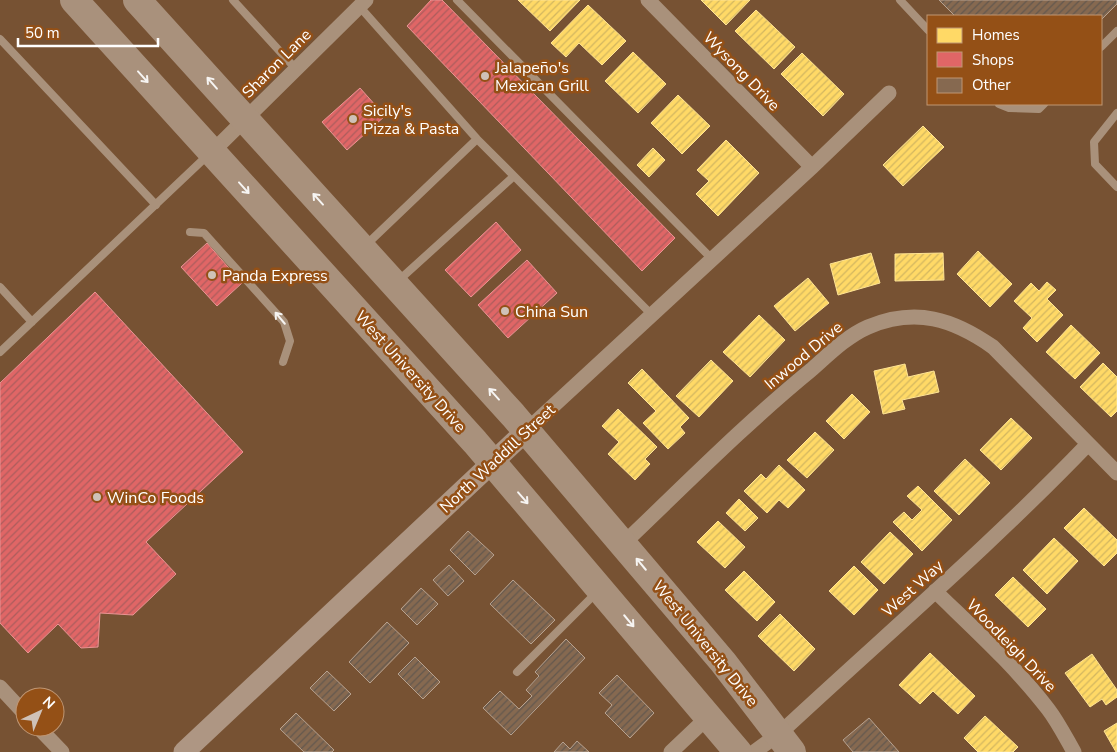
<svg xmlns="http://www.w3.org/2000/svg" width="1117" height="752" viewBox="0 0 1117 752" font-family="'Nunito Sans',sans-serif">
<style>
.homes{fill:url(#homes-hatch);stroke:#ffe494}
.shops{fill:url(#shops-hatch);stroke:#e99494}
.building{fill:url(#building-hatch);stroke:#b7a290}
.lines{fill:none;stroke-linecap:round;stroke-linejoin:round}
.lane{stroke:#a9917b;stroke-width:8}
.street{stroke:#a9917b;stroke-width:15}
.secondary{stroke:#ae9683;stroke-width:21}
.highway{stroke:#a9917c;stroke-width:28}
.oneway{stroke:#f6f4f2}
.poi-dot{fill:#cfc2b8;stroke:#945016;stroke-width:2}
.labels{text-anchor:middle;stroke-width:5;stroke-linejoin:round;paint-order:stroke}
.street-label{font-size:16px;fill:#fff;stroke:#945016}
.poi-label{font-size:16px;fill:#fff;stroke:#945016;text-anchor:start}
</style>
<defs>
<pattern id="homes-hatch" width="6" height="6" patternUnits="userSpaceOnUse" patternTransform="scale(1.25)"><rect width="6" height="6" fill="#ffd966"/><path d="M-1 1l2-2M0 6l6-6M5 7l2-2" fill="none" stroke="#d2b660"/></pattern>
<pattern id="shops-hatch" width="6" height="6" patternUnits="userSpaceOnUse" patternTransform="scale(1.25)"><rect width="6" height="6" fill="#e06666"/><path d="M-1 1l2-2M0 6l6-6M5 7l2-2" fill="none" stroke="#ac5d5d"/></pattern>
<pattern id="building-hatch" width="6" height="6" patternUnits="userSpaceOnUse" patternTransform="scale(1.25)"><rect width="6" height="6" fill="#866950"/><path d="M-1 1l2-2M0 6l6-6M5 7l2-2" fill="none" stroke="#63584e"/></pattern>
</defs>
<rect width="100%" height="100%" fill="#775233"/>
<path class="homes" d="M518,0H580L550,31Z
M701,0H750L726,25Z
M588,5L626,41L602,65L579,43L566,57L551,43Z
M756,10L795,47L774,69L735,31Z
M633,52L666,84L638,113L605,81Z
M802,53L844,94L823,116L781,74Z
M678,95L710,126L682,154L651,123Z
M923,126L944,147L903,186L883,165Z
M726,140L759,173L718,216L696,194L709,181L697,170Z
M653,148L665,160L649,177L637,165Z
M978,251L1012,284L990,307L957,274Z
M871,253L880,283L838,295L830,264Z
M943,253L944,280L895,281V254Z
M808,278L829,303L795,331L774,306Z
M1047,282L1056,290L1047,299L1063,315L1037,342L1023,328L1032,318L1014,301L1031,283L1039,291Z
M759,315L785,340L750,377L723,352Z
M1071,325L1100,353L1075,379L1046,352Z
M711,360L733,381L699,417L676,396Z
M1103,363L1117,377V411L1111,417L1080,387Z
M905,364L908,377L934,371L939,392L902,400L905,409L883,414L874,371Z
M642,369L689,418L680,427L685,433L668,449L643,423L656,411L628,383Z
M852,394L870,412L844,439L826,421Z
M618,409L657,447L645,459L650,464L635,480L608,454L619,442L602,426Z
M1011,418L1032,438L1001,470L980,450Z
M815,432L834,450L807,478L787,460Z
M965,459L990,483L959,515L934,491Z
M779,465L805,490L788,508L779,500L767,513L744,491L761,474L766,479Z
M918,486L952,520L922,551L893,522L904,512L912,520L922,510L907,496Z
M739,499L758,518L745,531L726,513Z
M1084,508L1117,540V553L1104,566L1064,528Z
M718,521L745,547L725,568L697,542Z
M890,532L913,554L884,584L861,562Z
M1054,538L1078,561L1047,594L1023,570Z
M854,566L878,590L854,615L829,591Z
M744,571L775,602L757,621L725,590Z
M1013,577L1046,609L1028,627L995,595Z
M780,614L815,649L794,671L758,636Z
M930,653L975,696L958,714L933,691L920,704L899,685Z
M1092,654L1117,690V697L1106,705L1102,699L1090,707L1065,673Z
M985,716L1018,747L1013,752H978L964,738Z
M1117,723V752H1116L1104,731Z"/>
<path class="shops" d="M431,0H442L675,238L642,271L407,26Z
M360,88L385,116L347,150L322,122Z
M496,222L521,250L471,297L445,270Z
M207,243L242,283L217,306L181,267Z
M527,260L557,293L508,338L478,305Z
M95,292L243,452L146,542L176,574L133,615L100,613L98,647L81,648L58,624L28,653L0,623V383Z"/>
<path class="building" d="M939,0H1117V4L1101,20V16H955Z
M468,531L494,555L475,575L450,550Z
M449,565L464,581L448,596L433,580Z
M513,580L555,620L531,644L490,604Z
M421,588L438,604L417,625L401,609Z
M387,622L409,643L370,683L349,662Z
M566,639L585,658L511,735L483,708L500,691L519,709L532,696L526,690L539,676L535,672Z
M415,657L440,682L423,699L398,674Z
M327,671L351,694L334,711L310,688Z
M617,675L654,713L630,738L605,713L612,705L599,693Z
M296,713L334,750L332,752H304L280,729Z
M869,718L899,752H853L843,740Z
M577,741L589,752H554L563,742L570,749Z"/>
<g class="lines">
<path class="lane" d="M233,0L295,68
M457,0L712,259
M900,0L928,30
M359,6L477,139L514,176
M0,39L156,205
M1101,47L1117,31
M999,104L1009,108L1039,109L1044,104
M1117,113L1094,142L1095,164L1117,187
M190,232L204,233L284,322L290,341L283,362
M365,246L477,139
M398,281L514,176L652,315
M0,287L32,322
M0,352L209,154
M517,672L596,593"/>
<path class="street" d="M648,0L812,167
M212,152L366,0
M526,431L812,167L889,93
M624,543C685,485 745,424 811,370C828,355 847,336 868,327C916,307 953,319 993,347L1117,473
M935,591C974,629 1015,666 1048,709C1058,722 1066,738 1074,752
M0,687L25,714
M38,727L62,752
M671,752L709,716
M754,752L779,734C882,638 990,546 1088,444"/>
<path class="secondary" d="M184,752L526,431"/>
<path class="highway" d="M74,0L475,442L738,752
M137,0L513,415L723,662L792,752"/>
</g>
<defs><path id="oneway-shaft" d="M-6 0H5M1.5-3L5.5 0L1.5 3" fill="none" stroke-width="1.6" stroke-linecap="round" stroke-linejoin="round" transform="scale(1.25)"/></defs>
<g class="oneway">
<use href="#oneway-shaft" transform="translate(143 77) rotate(48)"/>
<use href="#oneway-shaft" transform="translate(212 83) rotate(-131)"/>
<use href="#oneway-shaft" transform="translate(244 188) rotate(48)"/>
<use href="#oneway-shaft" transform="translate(318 199) rotate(-132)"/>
<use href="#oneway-shaft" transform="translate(280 318) rotate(-130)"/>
<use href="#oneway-shaft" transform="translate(494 394) rotate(-132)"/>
<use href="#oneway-shaft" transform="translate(523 498) rotate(49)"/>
<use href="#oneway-shaft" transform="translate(641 564) rotate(-130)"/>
<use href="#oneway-shaft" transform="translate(629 621) rotate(50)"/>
</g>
<g class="poi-dot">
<circle cx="485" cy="76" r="5"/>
<circle cx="353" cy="119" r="5"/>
<circle cx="212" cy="275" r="5"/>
<circle cx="505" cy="311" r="5"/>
<circle cx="97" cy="497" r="5"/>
</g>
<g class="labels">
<g class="street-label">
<text transform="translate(276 63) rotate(-45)" y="6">Sharon Lane</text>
<text transform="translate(742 71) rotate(46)" y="6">Wysong Drive</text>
<text transform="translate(803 355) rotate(-40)" y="6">Inwood Drive</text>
<text transform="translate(411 371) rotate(48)" y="6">West University Drive</text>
<text transform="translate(497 458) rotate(-43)" y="6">North Waddill Street</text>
<text transform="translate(912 588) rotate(-42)" y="6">West Way</text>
<text transform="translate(706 643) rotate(51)" y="6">West University Drive</text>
<text transform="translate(1012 645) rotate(46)" y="6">Woodleigh Drive</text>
</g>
<g class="poi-label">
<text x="495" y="73">Jalapeño's<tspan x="495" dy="18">Mexican Grill</tspan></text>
<text x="363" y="116">Sicily's<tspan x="363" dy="18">Pizza &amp; Pasta</tspan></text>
<text x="222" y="281">Panda Express</text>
<text x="515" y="317">China Sun</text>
<text x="107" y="503">WinCo Foods</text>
</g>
</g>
<rect x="927" y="15" width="175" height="90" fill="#945016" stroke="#bf9673"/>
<rect x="937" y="28" width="25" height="15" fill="#ffd966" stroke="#bf9673"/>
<text x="972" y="40" font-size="15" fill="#ffffff">Homes</text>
<rect x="937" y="52" width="25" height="15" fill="#e06666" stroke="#bf9673"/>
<text x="972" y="65" font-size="15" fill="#ffffff">Shops</text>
<rect x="937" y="78" width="25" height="15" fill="#866950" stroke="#bf9673"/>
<text x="972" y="90" font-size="15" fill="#ffffff">Other</text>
<g transform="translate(40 712) rotate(44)"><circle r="24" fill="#945016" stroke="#bf9673"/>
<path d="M0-4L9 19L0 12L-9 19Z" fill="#cfc2b8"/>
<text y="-8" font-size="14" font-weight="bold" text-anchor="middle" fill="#ffffff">N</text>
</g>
<path d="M18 38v8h140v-8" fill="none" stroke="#ffffff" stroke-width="2.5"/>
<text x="25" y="38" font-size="15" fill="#ffffff" stroke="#945016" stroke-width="4" paint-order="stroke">50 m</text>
</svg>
